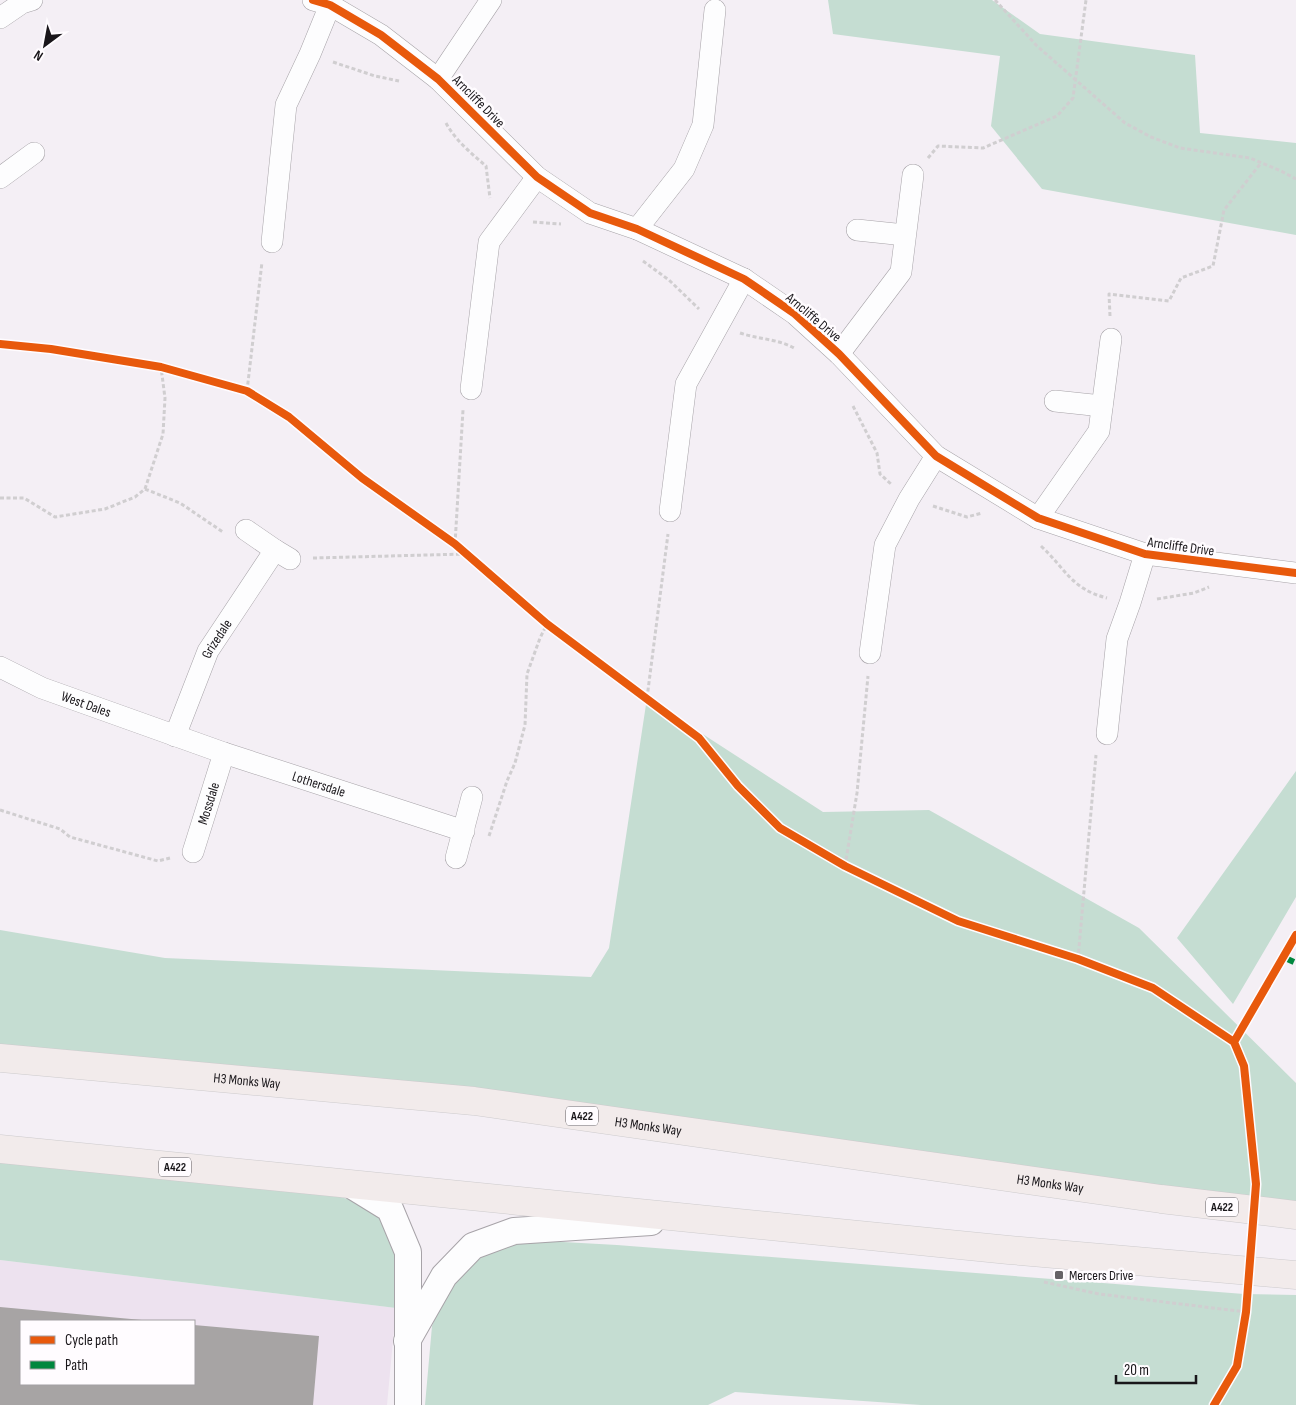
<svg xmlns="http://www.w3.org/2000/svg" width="1296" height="1405" viewBox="0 0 1296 1405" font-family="'Sofia Sans Condensed',sans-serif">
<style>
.built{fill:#ede2ef;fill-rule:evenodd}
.green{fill:#c5ddd2}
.building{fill:#a7a4a4}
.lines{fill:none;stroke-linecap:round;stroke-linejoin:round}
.minor-casing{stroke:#a7a3a8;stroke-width:22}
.tertiary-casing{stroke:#a7a3a8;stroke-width:28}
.primary-casing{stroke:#cdcbcd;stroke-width:29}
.path{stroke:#d0ced0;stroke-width:3;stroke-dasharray:4 2.5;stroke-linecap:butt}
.minor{stroke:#fdfdfe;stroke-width:21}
.tertiary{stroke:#fdfdfe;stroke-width:26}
.primary{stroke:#f2ebeb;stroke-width:28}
.quiet{stroke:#00873e;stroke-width:6;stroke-dasharray:12 6;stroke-linecap:butt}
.cycleway-casing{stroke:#fffcff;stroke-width:11}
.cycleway{stroke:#e8590c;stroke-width:8}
.poi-dot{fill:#666267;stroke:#fffcff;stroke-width:2}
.labels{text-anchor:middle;stroke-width:5;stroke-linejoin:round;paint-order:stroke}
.shield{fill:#fffcff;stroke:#5e5b5f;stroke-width:1}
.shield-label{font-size:12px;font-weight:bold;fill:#19161a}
.street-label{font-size:14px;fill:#19161a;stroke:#fffcff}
.poi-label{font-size:14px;fill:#19161a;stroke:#fffcff;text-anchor:start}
</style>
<rect width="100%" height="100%" fill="#f4eff5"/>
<path class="built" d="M0,1260L396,1308L387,1405H0ZM21,1321H194V1384H21Z"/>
<path class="green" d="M828,0H992L1040,34L1195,55L1200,133L1296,143V235L1042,189L991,126L1000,56L833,34Z
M647,698L823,812L929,810L1139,928L1296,1083V1215L474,1101L0,1058V930L165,958L591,977L609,948Z
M1296,771V897L1233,1004L1177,938Z
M0,1152L324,1192L364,1204L383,1219L399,1244L396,1308L0,1260Z
M527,1240L617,1245L1244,1294L1296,1295V1405H921L735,1392L708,1405H425L432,1326L445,1294L464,1270L496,1247Z"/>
<path class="building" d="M0,1307L142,1320V1321H21V1384H194V1325L319,1336L313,1405H0Z"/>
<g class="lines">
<g class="minor-casing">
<g id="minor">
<path d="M313,0L330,5L381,35L438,79L537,177L590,213L637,229L744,279L795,314L839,354L936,456L1038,518L1145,554L1296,573"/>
<path d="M0,18L22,3L32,0"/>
<path d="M438,79L491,0"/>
<path d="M0,178L34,153"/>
<path d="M637,229L684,169L703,125L715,10"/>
<path d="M857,230L905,235"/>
<path d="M272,242L286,105L310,54L330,5"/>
<path d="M839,354L901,272L913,175"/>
<path d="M471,389L489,242L537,177"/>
<path d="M1055,401L1102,406"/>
<path d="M670,511L686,384L744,279"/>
<path d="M1038,518L1099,431L1111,339"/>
<path d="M246,530L275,550"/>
<path d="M870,653L885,545L909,499L936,456"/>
<path id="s1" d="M0,667L42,688L224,753L464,831"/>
<path d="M1107,734L1117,639L1130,603L1145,554"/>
<path id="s2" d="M175,736L208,651L275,550L290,559"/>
<path id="s3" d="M193,852L224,753"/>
<path d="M456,858L472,797"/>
</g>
</g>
<g class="tertiary-casing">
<path id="tertiary" d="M351,1185L390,1209L408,1252V1405
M407,1341L444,1276L473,1246L514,1231L651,1222"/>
</g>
<g class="primary-casing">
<g id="primary">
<path id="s4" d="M0,1058L474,1101L1161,1199L1296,1215"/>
<path d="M0,1149L1009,1250L1296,1275"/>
</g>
</g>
<path class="path" d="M995,0L1037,46L1125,123L1151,137L1180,148L1250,158L1281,171L1296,179
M333,62L375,76L399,81
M446,123C455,140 472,154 486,166L490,198
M928,158L938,146L983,148L1057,116L1073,98L1086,0
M533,222L561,224
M643,261L669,280L699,309
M1110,316L1109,294L1169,301L1181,278L1213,266L1224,210L1261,163
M740,333C758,339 778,339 794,348
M247,391L262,262
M853,406L877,453L880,474L891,484
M145,489L180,503L223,532
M0,498H24L55,517L105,509L135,497L145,489L163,434L165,398L161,367
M933,506L967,517L982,513
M455,544L463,410
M1041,546C1065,568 1071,589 1107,598
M313,558L466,554
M1157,599L1194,593L1209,587
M647,698L668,534
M0,810L60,829L70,837L158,861L170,858
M489,836L507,781L515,763L525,725L527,674L540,638L547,624
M845,866L857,793L868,676
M1078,959L1096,755
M1044,1282L1099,1294L1246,1312"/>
<use href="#minor" class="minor"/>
<use href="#tertiary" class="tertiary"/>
<use href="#primary" class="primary"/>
<path class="quiet" d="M1283,957L1296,963"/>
<g class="cycleway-casing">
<path id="cycleway" d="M313,0L330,5L381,35L438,79L537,177L590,213L637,229L744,279L795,314L839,354L936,456L1038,518L1145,554L1296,573
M0,344L51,349L161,367L247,391L289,417L362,478L455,544L547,624L699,738L738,786L780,828L845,866L958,921L1078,959L1153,988L1234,1042
M1214,1405L1237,1366L1246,1312L1256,1184L1244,1066L1234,1042L1296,935"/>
</g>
<use href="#cycleway" class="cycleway"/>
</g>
<rect class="poi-dot" x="1054" y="1270" width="10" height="10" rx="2.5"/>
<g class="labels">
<g class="shield">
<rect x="566" y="1106.5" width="32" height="19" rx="4"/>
<rect x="159" y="1157.5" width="32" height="19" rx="4"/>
<rect x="1206" y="1197.5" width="32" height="19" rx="4"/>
</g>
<g class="shield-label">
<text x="582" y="1120">A422</text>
<text x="175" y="1171">A422</text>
<text x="1222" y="1211">A422</text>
</g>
<g class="street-label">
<text transform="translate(479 101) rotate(45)" y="5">Arncliffe Drive</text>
<text transform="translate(814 317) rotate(40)" y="5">Arncliffe Drive</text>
<text transform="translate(1181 546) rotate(8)" y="5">Arncliffe Drive</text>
<text dy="5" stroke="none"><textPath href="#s2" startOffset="106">Grizedale</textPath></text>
<text dy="5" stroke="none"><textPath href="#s1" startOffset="94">West Dales</textPath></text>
<text dy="5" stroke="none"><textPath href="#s1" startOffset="340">Lothersdale</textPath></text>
<text dy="5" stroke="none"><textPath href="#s3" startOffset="51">Mossdale</textPath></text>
<text dy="5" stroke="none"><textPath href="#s4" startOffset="248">H3 Monks Way</textPath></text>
<text dy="5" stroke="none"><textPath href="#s4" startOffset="652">H3 Monks Way</textPath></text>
<text dy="5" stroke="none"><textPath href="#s4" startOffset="1058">H3 Monks Way</textPath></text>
</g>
<g class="poi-label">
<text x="1069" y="1280">Mercers Drive</text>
</g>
</g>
<rect x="20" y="1320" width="175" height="65" fill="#fffcff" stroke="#a3a0a3"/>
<rect x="30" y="1336" width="25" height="8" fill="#e8590c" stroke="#a3a0a3"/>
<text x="65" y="1345" font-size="15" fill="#19161a">Cycle path</text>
<rect x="30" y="1361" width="25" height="8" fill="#00873e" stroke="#a3a0a3"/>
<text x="65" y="1370" font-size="15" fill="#19161a">Path</text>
<g transform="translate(45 45) rotate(212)" stroke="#fffcff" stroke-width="4" paint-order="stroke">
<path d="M0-4L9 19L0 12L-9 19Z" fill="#19161a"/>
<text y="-8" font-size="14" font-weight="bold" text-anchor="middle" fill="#19161a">N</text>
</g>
<path d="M1116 1375v8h80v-8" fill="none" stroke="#19161a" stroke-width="2.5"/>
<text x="1124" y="1375" font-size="15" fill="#19161a" stroke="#fffcff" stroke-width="4" paint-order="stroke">20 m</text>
</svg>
